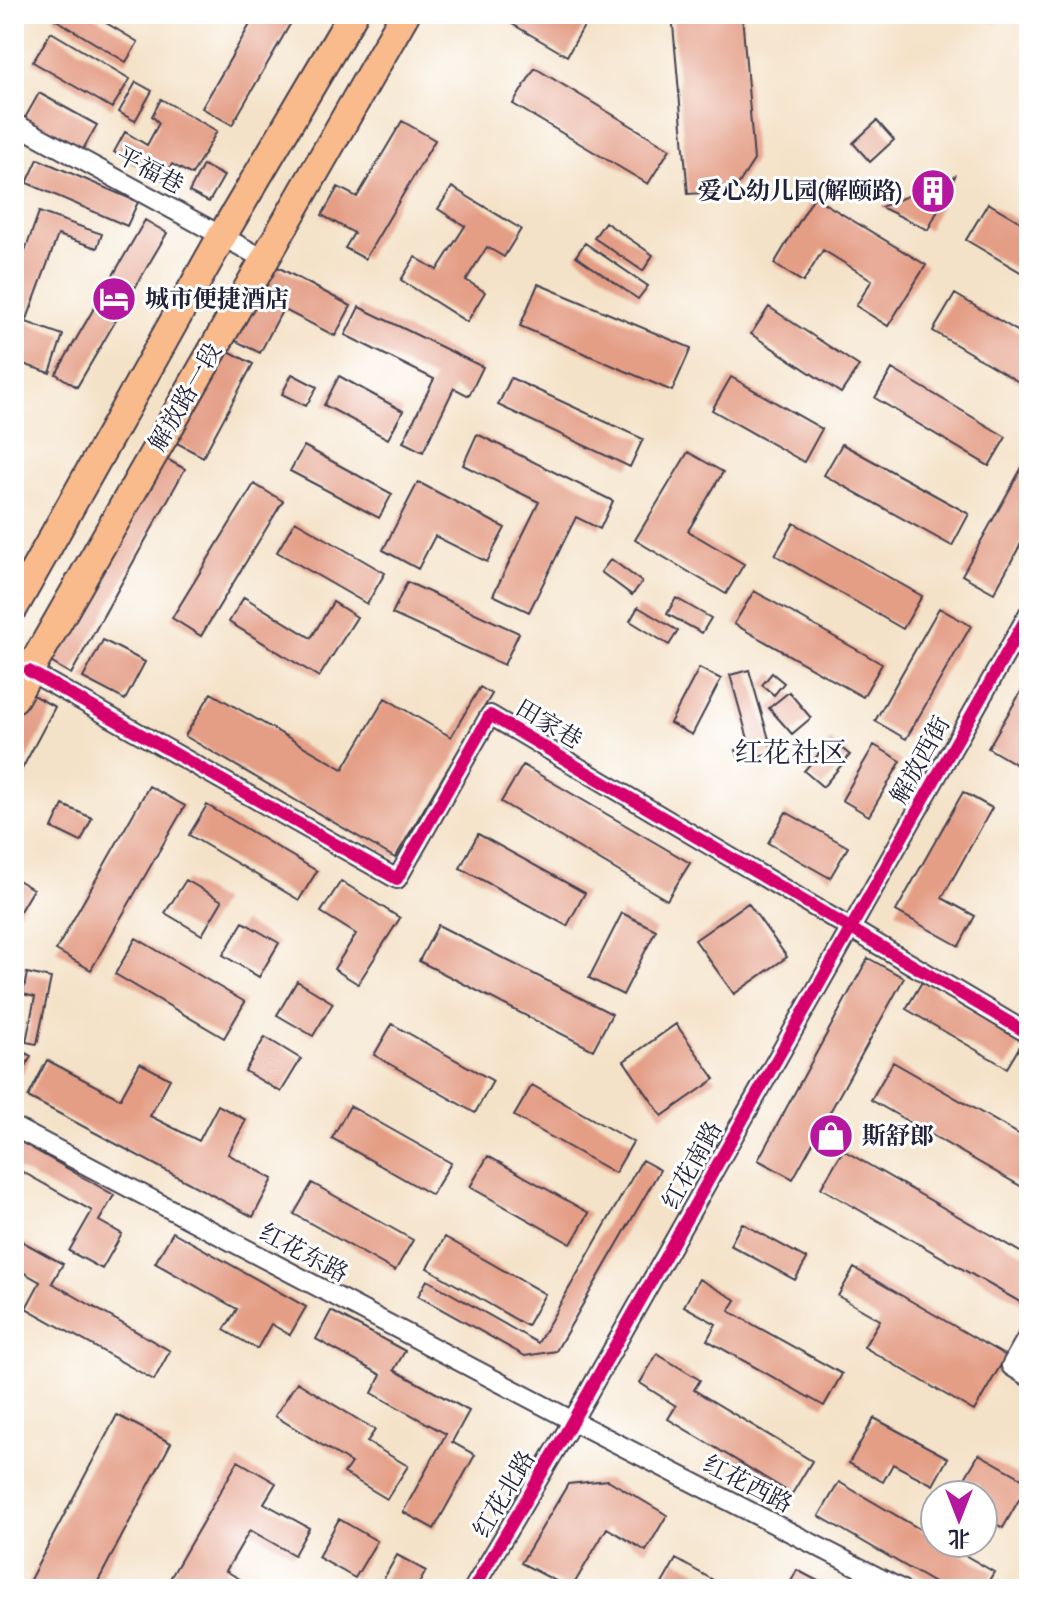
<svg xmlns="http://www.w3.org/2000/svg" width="1043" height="1603" viewBox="0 0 1043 1603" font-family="'IM FELL English','Noto Serif SC',serif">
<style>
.building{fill:#e49e86}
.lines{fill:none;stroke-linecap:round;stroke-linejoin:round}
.minor-casing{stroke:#423f50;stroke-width:22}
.primary-casing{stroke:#423f50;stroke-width:32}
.minor{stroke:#fff;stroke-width:18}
.primary{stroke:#fabb8c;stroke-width:28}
.cycleway-casing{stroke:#fff;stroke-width:17}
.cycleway{stroke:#d6006c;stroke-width:12}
.labels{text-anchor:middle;stroke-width:6;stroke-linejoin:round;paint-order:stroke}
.street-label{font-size:24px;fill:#22223b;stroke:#fff}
.poi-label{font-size:24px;font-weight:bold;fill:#22223b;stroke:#fff;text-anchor:start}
.quarter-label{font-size:28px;fill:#22223b;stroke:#fff}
</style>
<rect width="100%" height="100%" fill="#fff"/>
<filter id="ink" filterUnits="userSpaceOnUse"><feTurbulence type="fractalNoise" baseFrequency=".0125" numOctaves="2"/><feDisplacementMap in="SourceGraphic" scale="16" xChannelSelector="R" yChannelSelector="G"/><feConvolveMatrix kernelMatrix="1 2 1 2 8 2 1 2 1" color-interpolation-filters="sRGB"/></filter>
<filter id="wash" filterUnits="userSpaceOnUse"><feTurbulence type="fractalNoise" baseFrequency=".006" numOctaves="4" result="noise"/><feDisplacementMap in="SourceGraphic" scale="32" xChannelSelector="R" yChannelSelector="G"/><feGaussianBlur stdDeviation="1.8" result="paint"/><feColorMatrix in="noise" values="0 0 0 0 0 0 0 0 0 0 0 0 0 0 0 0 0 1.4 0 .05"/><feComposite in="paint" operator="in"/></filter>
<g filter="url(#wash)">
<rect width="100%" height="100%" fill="#f4e2c8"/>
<g id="blocks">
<path class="building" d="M56,14H91L138,42L126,62L53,18Z
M256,14H296L232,125L202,108Z
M511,14H591L567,56L507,21Z
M672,14H742L754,160L734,191L688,194Z
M977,14H1000L995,23Z
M51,32L130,79L112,108L33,62Z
M535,68L670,149L648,184L513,104Z
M136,82L152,91L135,121L119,112Z
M39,93L97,125L82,151L25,118Z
M161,99L217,131L192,175L172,164L163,180L114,152L125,132L147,145L159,123L152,116Z
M402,121L435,140L365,259L345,248L354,233L322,215L338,187L357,197Z
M877,121L894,140L870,162L853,143Z
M38,159L138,202L127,226L27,183Z
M203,165L224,176L209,202L189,192Z
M955,176L928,230L881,207Z
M452,187L521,229L504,257L487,247L466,280L485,292L467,322L401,280L415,257L437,270L465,226L438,209Z
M814,197L926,265L888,326L856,306L872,280L823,250L803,282L774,264Z
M988,203L1029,227V277L966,240Z
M39,212L102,234L97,248L58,235L26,322L63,335L50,373L14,361V282Z
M145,220L167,233L77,387L56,374Z
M605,222L653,255L643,271L594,238Z
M585,243L648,286L638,299L576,256Z
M272,264L351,306L335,336L283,309L260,353L232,339Z
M538,284L691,348L672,391L520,326Z
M955,294L1029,338V388L933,331Z
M359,307L483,367L469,396L454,388L423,452L403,442L434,379L345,335Z
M769,307L859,366L841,393L751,334Z
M225,349L253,364L203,457L175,442Z
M892,369L1006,437L989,466L875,398Z
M292,374L317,387L306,406L282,394Z
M339,376L403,411L388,439L324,405Z
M731,377L822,429L804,462L712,410Z
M511,378L643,439L630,467L498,405Z
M477,434L613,501L600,529L576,517L529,612L493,595L539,502L463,465Z
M842,444L969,514L952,546L824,475Z
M304,446L392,494L379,518L290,471Z
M688,452L723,472L688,531L744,564L726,594L635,540Z
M163,457L185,469L71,674L49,661Z
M1025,462L1029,464V529L994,593L962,575Z
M418,482L505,528L487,562L435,536L418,569L383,550Z
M254,484L283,501L201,636L172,618Z
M295,521L385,573L367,604L277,552Z
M794,523L922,596L903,629L775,555Z
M611,559L642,582L632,595L601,572Z
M407,582L519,633L504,665L392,614Z
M754,591L882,664L863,697L734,624Z
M244,597L311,638L333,602L357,617L319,677L229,622Z
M676,598L711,618L702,633L667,614Z
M638,607L678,631L669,645L630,621Z
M939,608L971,626L906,739L875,721Z
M103,640L145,662L125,700L83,678Z
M699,668L721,679L692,735L670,723Z
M749,670L773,753L740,762L736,750L750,746L730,675Z
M772,673L784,683L774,695L762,685Z
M1029,678V743L1017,765L988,748Z
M480,687L492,694L395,858L185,736L211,693L343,769L385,698L451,737Z
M27,692L55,707L14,784V716Z
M789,692L811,718L792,734L769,708Z
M831,740L850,755L823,787L804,771Z
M874,745L901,761L869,816L842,800Z
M523,765L690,863L667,900L501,802Z
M149,786L185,806L91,970L56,950Z
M963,792L992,808L942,898L975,916L959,946L896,911Z
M63,805L92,818L81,842L52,828Z
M207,805L317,871L299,900L189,835Z
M786,812L848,847L830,878L768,843Z
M478,834L585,893L567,926L460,868Z
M14,878L33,889L14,921Z
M186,880L222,901L202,935L165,913Z
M341,881L400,918L358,984L334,969L356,934L321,912Z
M748,903L787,957L734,994L695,940Z
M622,913L656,930L623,995L589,978Z
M243,922L279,943L259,977L223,955Z
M438,925L612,1014L593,1050L419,961Z
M136,938L245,1002L224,1038L115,974Z
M868,958L904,978L793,1179L758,1160Z
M27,973L51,978L37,1044L26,1042L35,997L23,994Z
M297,981L333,1003L313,1036L277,1015Z
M922,982L1023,1041L1007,1068L906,1009Z
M392,1024L493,1081L475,1113L374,1055Z
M676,1024L715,1079L662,1116L624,1061Z
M265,1037L301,1059L281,1092L245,1071Z
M14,1047L31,1056L22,1074L14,1070Z
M47,1060L120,1099L140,1063L170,1079L150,1116L199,1141L218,1105L246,1120L228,1154L273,1179L253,1217L28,1097Z
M893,1062L1029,1140V1191L871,1100Z
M532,1085L633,1142L615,1173L514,1116Z
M350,1106L451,1163L432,1195L332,1138Z
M14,1138L114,1195L99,1221L122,1234L102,1269L69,1251L92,1211L14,1167Z
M843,1150L1029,1257L1027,1306L821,1188Z
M488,1156L589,1213L571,1244L470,1187Z
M642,1160L660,1170L556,1351L525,1356L418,1296L427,1280L538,1343Z
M312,1183L413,1240L395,1271L294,1214Z
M742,1223L807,1259L795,1280L730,1245Z
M173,1232L306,1307L290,1335L271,1324L257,1349L224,1330L237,1309L155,1263Z
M14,1237L63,1264L52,1283L170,1351L154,1380L26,1308L40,1282L14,1267Z
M445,1237L545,1294L527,1326L427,1268Z
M854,1268L1006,1356L974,1411L864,1347L880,1320L838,1296Z
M699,1279L736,1300L729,1311L842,1374L824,1406L707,1340L716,1324L684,1306Z
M331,1311L405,1351L394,1370L469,1411L452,1442L475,1455L434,1529L403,1512L446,1434L372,1393L381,1375L316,1339Z
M657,1354L700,1380L694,1390L812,1461L792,1494L668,1419L676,1406L640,1383Z
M297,1382L375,1430L367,1442L408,1466L387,1499L344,1473L351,1463L275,1416Z
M117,1415L171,1443L94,1589H25Z
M874,1418L948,1458L933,1485L893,1464L883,1482L849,1463Z
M979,1454L1029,1482L1003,1528L983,1517V1495H973L979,1485L965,1478Z
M238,1461L276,1483L264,1503L309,1528L294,1555L250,1530L226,1571L257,1589H164Z
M608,1480L667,1515L646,1551L607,1528L571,1589L521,1563L568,1484Z
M839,1482L935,1538V1543H944L994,1572L984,1589H945L819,1516Z
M339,1519L377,1541L355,1578L318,1557Z
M397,1555L426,1571L416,1589H378Z
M676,1559L729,1589H659Z
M797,1570L833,1589H787Z"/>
</g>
</g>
<g filter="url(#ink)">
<use href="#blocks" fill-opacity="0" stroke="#423f50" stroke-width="2"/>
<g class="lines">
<g class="minor-casing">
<path id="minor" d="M14,123L264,259
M29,671L397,879L490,715L1029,1034
M14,1127L573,1421L901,1589
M1029,1334L1011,1366L1029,1377
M473,1589L565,1434L1029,613"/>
</g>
<g class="primary-casing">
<path id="primary" d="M14,607L222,236L353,14
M14,698L405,14"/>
</g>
<use href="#minor" class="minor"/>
<use href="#primary" class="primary"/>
<g class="cycleway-casing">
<path id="cycleway" d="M29,671L397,879L490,715L1029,1034
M473,1589L565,1434L1029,613"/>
</g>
<use href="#cycleway" class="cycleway"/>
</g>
</g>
<defs>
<g id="building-disc" transform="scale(2.3)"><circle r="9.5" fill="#b5179e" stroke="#fff"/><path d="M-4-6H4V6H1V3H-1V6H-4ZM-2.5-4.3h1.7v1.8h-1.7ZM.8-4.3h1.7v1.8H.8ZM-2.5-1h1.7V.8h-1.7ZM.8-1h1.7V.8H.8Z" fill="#fff"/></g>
<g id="hotel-disc" transform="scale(2.3)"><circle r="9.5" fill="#b5179e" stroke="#fff"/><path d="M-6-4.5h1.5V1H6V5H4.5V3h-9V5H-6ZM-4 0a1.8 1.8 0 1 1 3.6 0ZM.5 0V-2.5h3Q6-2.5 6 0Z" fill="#fff"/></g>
<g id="shop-disc" transform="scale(2.3)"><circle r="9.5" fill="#b5179e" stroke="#fff"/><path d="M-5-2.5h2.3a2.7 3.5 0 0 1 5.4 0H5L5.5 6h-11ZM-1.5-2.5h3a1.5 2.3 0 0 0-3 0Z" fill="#fff"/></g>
</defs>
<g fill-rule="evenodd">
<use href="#building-disc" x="933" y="191"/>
<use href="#hotel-disc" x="114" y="299"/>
<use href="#shop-disc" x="831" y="1136"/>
</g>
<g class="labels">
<g class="street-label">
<text transform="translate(150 170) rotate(28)" y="8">平福巷</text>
<text transform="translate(185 397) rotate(-60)" y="8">解放路一段</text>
<text transform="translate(549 724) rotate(31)" y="8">田家巷</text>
<text transform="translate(920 760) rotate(-61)" y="8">解放西街</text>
<text transform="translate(692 1165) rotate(-61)" y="8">红花南路</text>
<text transform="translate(304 1253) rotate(28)" y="8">红花东路</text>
<text transform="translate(748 1484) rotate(27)" y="8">红花西路</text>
<text transform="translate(504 1494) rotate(-59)" y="8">红花北路</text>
</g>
<g class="poi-label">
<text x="902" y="199" text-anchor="end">爱心幼儿园(解颐路)</text>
<text x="145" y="307">城市便捷酒店</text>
<text x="862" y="1144">斯舒郎</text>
</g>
<g class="quarter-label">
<text x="791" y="762">红花社区</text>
</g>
</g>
<rect width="1043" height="1603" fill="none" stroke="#fff" stroke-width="48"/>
<g transform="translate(959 1519) rotate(180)"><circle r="38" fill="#ffffff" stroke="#a7a7b1" stroke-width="2"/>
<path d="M0-6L14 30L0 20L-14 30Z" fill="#b5179e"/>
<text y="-12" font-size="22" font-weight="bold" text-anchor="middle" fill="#22223b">北</text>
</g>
</svg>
